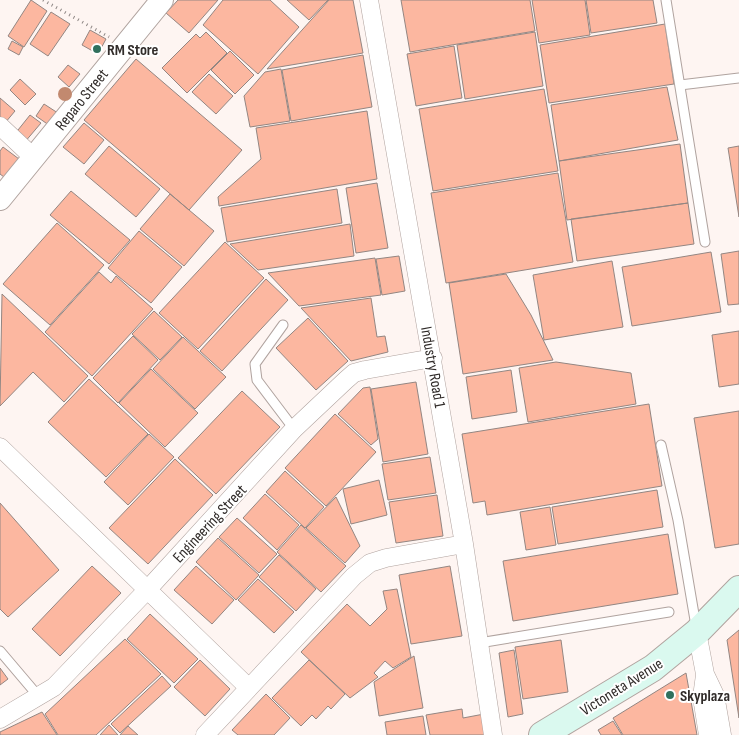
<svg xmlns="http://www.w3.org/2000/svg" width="739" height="735" viewBox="0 0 739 735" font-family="'Sofia Sans Condensed',sans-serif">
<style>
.building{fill:#fcb7a0;stroke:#938682}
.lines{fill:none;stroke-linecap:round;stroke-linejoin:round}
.service-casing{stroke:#b0a39f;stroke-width:11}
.minor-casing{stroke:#b0a39f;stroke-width:19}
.tertiary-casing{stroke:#b0a39f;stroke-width:24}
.secondary-casing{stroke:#b0a39f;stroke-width:28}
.path{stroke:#8f8886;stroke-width:3;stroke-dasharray:1 4;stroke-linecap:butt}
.service{stroke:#fff;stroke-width:9}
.minor{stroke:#fff;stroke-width:18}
.tertiary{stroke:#fff;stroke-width:22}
.secondary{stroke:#daf9ef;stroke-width:26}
.tree{fill:#c2896f}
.poi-dot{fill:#31705d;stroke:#fff;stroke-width:2}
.labels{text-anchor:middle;stroke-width:4;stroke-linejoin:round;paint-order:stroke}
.poi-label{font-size:16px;font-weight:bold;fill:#312c2a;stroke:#fff;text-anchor:start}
.street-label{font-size:16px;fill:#312c2a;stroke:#fff}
</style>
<rect width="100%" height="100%" fill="#fef5f2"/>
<path class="building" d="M31,0L47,11L24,47L8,36Z
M178,0H218L189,33L166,13Z
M223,0H270L299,27L258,74L203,25Z
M287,0H328L309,20Z
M329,0H353L363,53L267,69Z
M401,0H530L535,31L410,52Z
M532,0H585L590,35L539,43Z
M586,0H653L657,23L591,33Z
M51,12L70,24L48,56L30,44Z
M665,24L674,84L549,103L540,45Z
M90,30L106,39L98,54L82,45Z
M206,32L227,53L187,93L162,68L196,34L200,38Z
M535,32L543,86L465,99L457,45Z
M12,41L23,47L19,55L8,49Z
M454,46L462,98L416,106L407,54Z
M230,51L254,75L235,94L211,70Z
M363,55L372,107L291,121L282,70Z
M136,59L242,150L189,210L84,120Z
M68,65L80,74L69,87L58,77Z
M281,69L290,121L250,127L244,96L265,72Z
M209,74L233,96L216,114L192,92Z
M20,79L36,94L25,105L10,90Z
M667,87L678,140L559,161L551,105Z
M544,89L558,171L433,191L419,109Z
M0,98L15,111L5,123L0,120Z
M44,104L61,115L53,128L36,116Z
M367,111L377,179L219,206L218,197L261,159L256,128Z
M30,115L41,123L24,143L14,135Z
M84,123L104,140L84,164L63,147Z
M680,144L688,203L567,220L559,161Z
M109,146L160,189L136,217L85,174Z
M739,146V217L728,148Z
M3,147L19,159L4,177L0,174V151Z
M558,173L573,262L446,283L431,193Z
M377,183L388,248L356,253L346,188Z
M337,189L342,223L227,242L221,208Z
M71,191L130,240L109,264L50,215Z
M170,194L214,231L184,266L140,229Z
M688,203L694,244L577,261L571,219Z
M57,223L104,265L50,325L3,284Z
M350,224L354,256L258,270L230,244Z
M139,231L182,267L151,303L108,268Z
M225,242L264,278L198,349L159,313Z
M739,251V304L728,305L721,254Z
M711,252L721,312L632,326L622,267Z
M399,256L405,291L382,295L376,259Z
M375,258L381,295L299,306L268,273Z
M612,261L623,327L544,340L533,275Z
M99,272L111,283L116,276L153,309L92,376L45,332Z
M506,274L531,315L553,360L463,374L449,283Z
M266,279L288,300L222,371L200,351Z
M2,294L88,376L64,402L33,372L0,406Z
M371,298L377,337L385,336L388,352L351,361L301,308Z
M154,311L182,337L160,360L132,334Z
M308,318L348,361L316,390L276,348Z
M739,331V384L719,387L712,335Z
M133,336L158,360L118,403L93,378Z
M183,337L226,377L195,409L153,369Z
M556,362L631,373L636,404L528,422L519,368Z
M151,369L198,413L165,447L119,403Z
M511,370L517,412L472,419L466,377Z
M89,379L148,434L106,477L48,422Z
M416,382L428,454L383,462L371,389Z
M370,387L378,439L371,445L338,414L363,388Z
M242,391L280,427L216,494L178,458Z
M649,404L662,486L487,515L485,501L473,503L462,434Z
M739,411V544L715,548L694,418Z
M335,414L376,452L326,506L285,468Z
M149,434L174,457L128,505L104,482Z
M430,457L436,493L388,500L382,464Z
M175,459L213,495L148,564L109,528Z
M285,471L324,507L305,528L266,492Z
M379,480L387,515L351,524L343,489Z
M657,490L663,527L558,544L552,507Z
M265,494L299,525L277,550L243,518Z
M437,495L443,536L396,543L389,502Z
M336,497L360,546L345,563L306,528Z
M0,503L59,570L8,617L0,609Z
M550,507L556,545L526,550L520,512Z
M237,518L277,554L259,573L219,537Z
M301,525L346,566L321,592L277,552Z
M668,534L678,594L513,621L503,561Z
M218,538L259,575L236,600L196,562Z
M279,555L316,589L296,611L259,577Z
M92,566L121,593L60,656L32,629Z
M196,566L234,600L212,624L174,590Z
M450,566L462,636L411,644L399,575Z
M258,579L294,612L274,633L238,600Z
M397,589L411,657L393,668L385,661L374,673L378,677L350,698L301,652L347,604L370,626L387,609L383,591Z
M150,614L198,659L174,683L127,639Z
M739,630V718L727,640Z
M125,639L161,674L96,735H58L45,714Z
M561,640L568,692L523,699L515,647Z
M514,650L523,714L508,717L499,653Z
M414,656L423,708L379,716L374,682Z
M200,660L230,689L205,716L174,687Z
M309,660L345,694L331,709L328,706L316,719L312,715L301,726L272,698Z
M0,668L8,679L0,685Z
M686,673L697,735H623L613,718Z
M162,676L171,686L120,733L111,724Z
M266,694L290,718L274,735H238L232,730Z
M462,709L463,718L484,714L487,735H430L426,715Z
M42,712L57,735H0V732Z
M423,716L426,735H387L385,722Z
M613,721L622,735H601L598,730Z
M109,725L118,735H100Z
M128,726L138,735H120Z"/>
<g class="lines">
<g class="service-casing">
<path id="service" d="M666,0L705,242
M680,85L739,78
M283,325L255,364L257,380L294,429
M661,445L678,520L696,626
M479,643L669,612
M0,651L39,697"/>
</g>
<g class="minor-casing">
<path id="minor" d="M369,0L464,544L493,735
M0,126L33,157
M0,447L249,688
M697,632L705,674L715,695L722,735
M705,675L702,697L708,735
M0,719L54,687L149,588L294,429L346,380L354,373L365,370L433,358
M205,735L354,576L370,563L386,558L464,544"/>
</g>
<g class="tertiary-casing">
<path id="tertiary" d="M0,199L162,0"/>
</g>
<g class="secondary-casing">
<path id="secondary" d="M542,735L653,668L697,632L739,589"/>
</g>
<path class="path" d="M43,0L109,37"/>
<use href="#service" class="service"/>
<use href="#minor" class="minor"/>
<use href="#tertiary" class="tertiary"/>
<use href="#secondary" class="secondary"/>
</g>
<circle class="tree" cx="65" cy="94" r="7"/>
<g class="poi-dot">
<circle cx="97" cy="49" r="5"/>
<circle cx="670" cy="695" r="5"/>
</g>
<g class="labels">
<g class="poi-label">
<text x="107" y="55">RM Store</text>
<text x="680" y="701">Skyplaza</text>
</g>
<g class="street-label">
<text transform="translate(81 99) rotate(-51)" y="6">Reparo Street</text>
<text transform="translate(434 367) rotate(80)" y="6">Industry Road 1</text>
<text transform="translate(209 523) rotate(-47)" y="6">Engineering Street</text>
<text transform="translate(621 686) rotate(-32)" y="6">Victoneta Avenue</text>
</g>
</g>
</svg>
